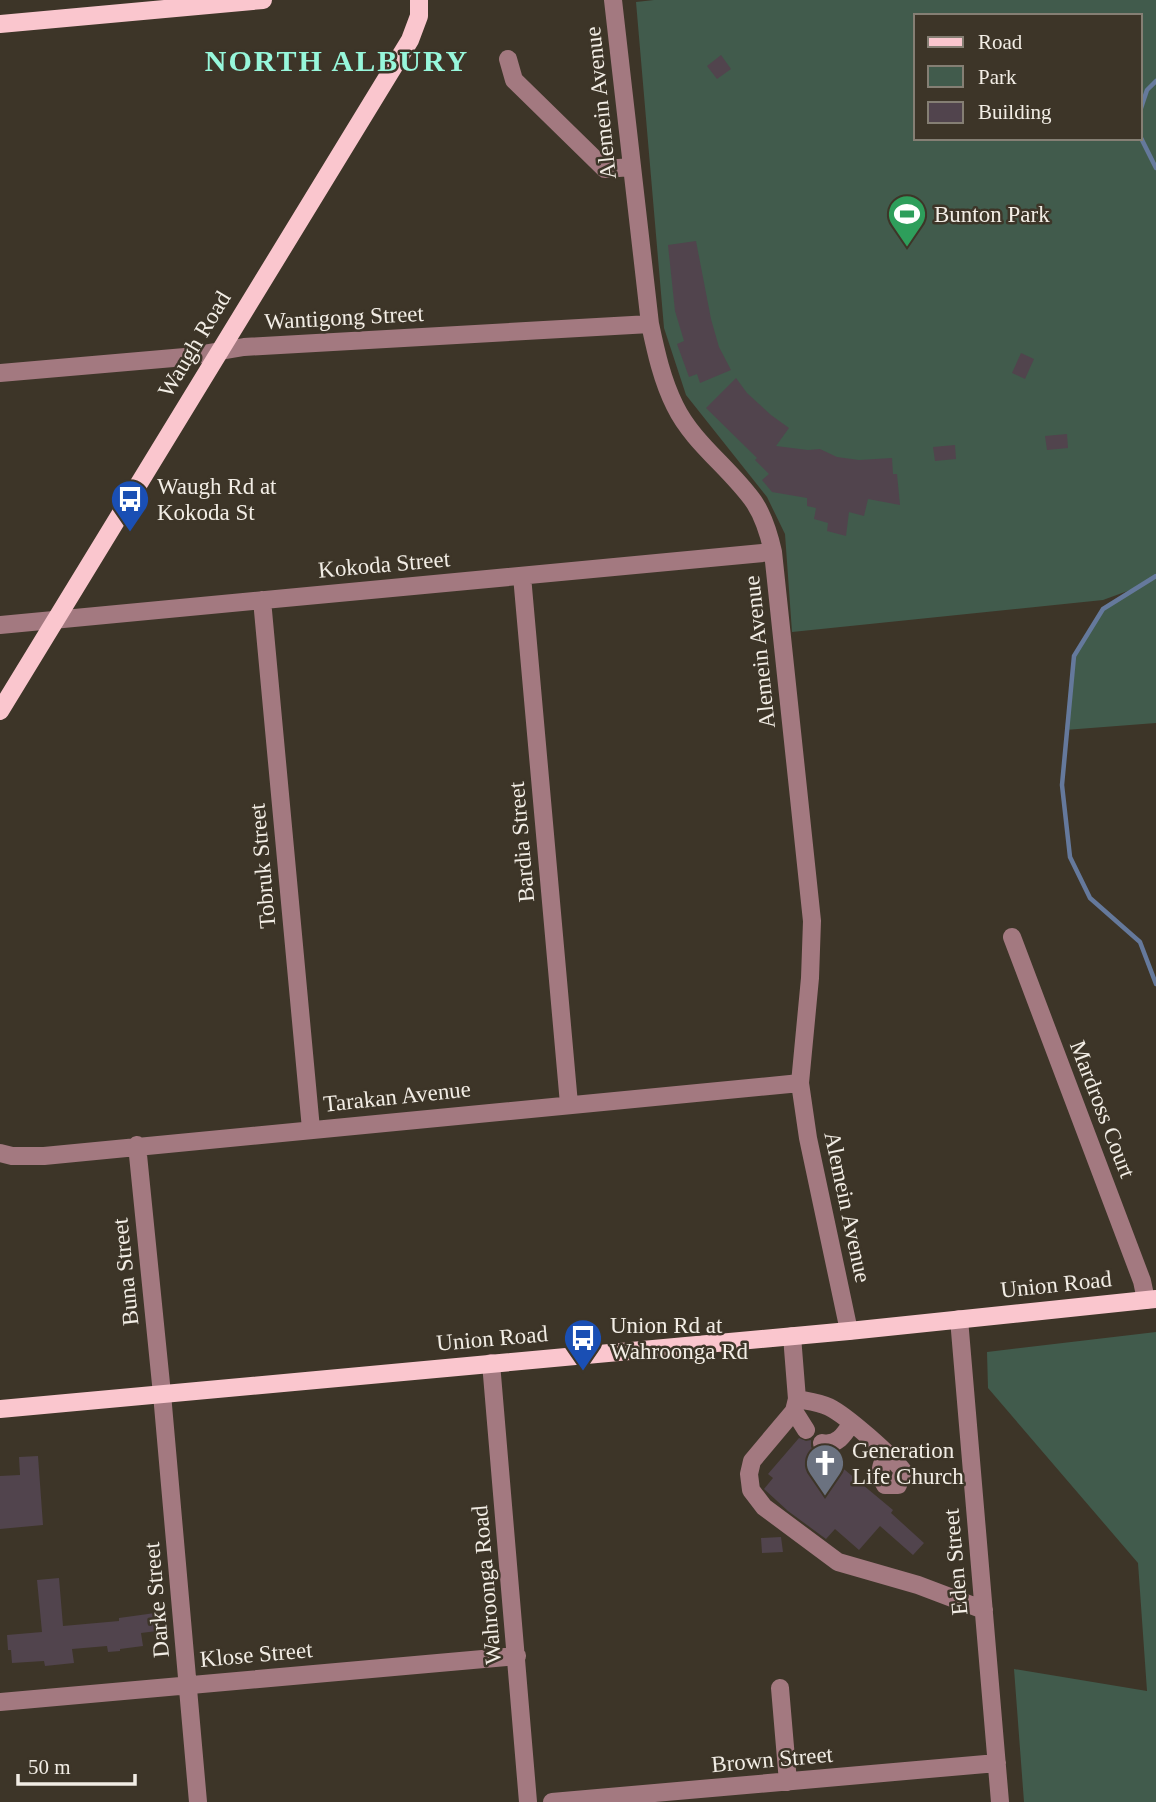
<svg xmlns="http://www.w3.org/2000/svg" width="1156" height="1802" viewBox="0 0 1156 1802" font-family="'Times New Roman',serif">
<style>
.green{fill:#415b4c;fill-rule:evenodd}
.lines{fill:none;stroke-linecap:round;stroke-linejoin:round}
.stream{stroke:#65799c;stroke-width:4.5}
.building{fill:#51444d}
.minor{stroke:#a37980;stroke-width:18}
.major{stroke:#fac6ce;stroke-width:18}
.labels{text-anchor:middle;stroke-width:5;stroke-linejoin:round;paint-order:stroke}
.street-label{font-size:23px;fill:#f2ede5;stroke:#3d3528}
.poi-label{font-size:23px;fill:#f2ede5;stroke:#3d3528;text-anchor:start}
.district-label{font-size:30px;font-weight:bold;letter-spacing:2px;fill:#97f7db;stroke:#3d3528}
</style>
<rect width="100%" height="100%" fill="#3d3528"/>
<path class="green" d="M654,0H1156V723L1065,730L1074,656L1103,609L1133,589L1103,600L792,632L785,534L767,497L686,395L664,328L636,2ZM916,16H1140V138H916Z
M1156,1332V1802H1024L1014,1669L1147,1691L1138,1563L988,1388L987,1352Z"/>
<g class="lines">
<path class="stream" d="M1140,111L1147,90L1156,81
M1140,136L1156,168
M1156,576L1103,609L1074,656L1062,785L1070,857L1090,898L1140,942L1156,984"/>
</g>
<path class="building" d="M721,55L731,69L717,79L707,66Z
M696,241L711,319L719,347L731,370L700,383L697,374L689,377L677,344L684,341L675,311L668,245Z
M1021,353L1034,359L1025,379L1012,373Z
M736,378L747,393L771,415L789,428L776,446L808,450L820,449L837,457L859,460L892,458L893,474H897L900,505L868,499L864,516L849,512L846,536L827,531L828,523L814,519L816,508L807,506V498L772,492L762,480L769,474L755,460L757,458L706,408Z
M1067,434L1068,448L1047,450L1045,436Z
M955,445L956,459L935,461L933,447Z
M799,1438L806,1441L811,1440V1447L815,1452L827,1455L893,1510L891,1513L924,1543L913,1555L880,1526L859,1550L835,1529L826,1539L788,1511L764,1489L773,1478L768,1474Z
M38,1456L43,1525L0,1529V1476L20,1475L19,1457Z
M781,1537L783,1552L762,1553L761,1538Z
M59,1578L63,1626L119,1621V1618L155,1613L157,1631L141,1633L143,1646L120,1649V1651L108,1652L107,1646L72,1649L74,1663L45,1666L44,1661L12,1663L11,1650H8L7,1635L42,1632L37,1580Z"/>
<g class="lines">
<path class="minor" d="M613,0L650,324C656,352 662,380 675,406C693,443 730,468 754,502C764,517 769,534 773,552L812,921L810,978L800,1083L808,1138L849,1331
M508,59L514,80L605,169L632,167
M0,373L185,357L244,347L650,324
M522,576L569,1104
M262,600L311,1129
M0,625L773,552
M1012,937L1142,1281L1146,1300
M137,1145L162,1394L198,1802
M0,1153L12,1156H44L800,1083
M959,1319L1000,1802
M792,1336L797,1399L794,1411L752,1461L749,1474L751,1490L764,1507L838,1562L918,1585L984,1610
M491,1363L528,1802
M797,1399C807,1401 819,1402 829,1407C847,1416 891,1455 903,1471L898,1485H885C878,1473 880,1466 887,1454
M794,1411L806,1430
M822,1443C837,1446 844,1435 851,1424
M780,1688L788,1782
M0,1702L517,1656
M552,1802L997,1763"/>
<path class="major" d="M0,24L263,0
M0,711L410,40L419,16V0
M0,1409L849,1331L1156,1299"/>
</g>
<defs>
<g id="stadium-pin" transform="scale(2.0125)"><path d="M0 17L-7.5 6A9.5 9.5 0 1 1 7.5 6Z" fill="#2e9e5b" stroke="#3d3528"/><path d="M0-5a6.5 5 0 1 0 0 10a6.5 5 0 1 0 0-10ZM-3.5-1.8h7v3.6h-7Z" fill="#fff"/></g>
<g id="bus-pin" transform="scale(2.0125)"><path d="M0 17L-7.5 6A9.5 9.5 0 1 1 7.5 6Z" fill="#1a4fb4" stroke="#3d3528"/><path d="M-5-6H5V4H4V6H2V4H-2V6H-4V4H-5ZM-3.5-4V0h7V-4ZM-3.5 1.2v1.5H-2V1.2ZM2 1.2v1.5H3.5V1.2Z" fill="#fff"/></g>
<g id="church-pin" transform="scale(2.0125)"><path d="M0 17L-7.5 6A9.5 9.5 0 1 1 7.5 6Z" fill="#6b7280" stroke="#3d3528"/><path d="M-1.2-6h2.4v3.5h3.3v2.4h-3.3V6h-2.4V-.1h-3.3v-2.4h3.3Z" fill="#fff"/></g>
</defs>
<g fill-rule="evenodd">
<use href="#stadium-pin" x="907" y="214"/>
<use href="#bus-pin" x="130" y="499"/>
<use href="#bus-pin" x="583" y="1338"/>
<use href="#church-pin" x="825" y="1463"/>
</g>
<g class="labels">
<g class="street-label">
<text transform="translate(600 103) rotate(-96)" y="8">Alemein Avenue</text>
<text transform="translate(344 317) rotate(-3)" y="8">Wantigong Street</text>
<text transform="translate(194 344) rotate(-59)" y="8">Waugh Road</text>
<text transform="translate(384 564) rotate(-5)" y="8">Kokoda Street</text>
<text transform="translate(759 652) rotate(-96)" y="8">Alemein Avenue</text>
<text transform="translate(521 842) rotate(-95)" y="8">Bardia Street</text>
<text transform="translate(262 866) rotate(-95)" y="8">Tobruk Street</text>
<text transform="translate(397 1096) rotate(-6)" y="8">Tarakan Avenue</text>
<text transform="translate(1103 1109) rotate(69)" y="8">Mardross Court</text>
<text transform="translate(848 1207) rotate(78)" y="8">Alemein Avenue</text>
<text transform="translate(125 1272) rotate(-96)" y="8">Buna Street</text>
<text transform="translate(1056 1284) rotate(-6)" y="8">Union Road</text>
<text transform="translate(492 1338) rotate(-5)" y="8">Union Road</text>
<text transform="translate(955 1562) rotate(-95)" y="8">Eden Street</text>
<text transform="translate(486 1585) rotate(-95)" y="8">Wahroonga Road</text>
<text transform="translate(156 1600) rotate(-95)" y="8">Darke Street</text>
<text transform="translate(256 1654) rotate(-5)" y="8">Klose Street</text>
<text transform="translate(772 1759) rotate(-5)" y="8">Brown Street</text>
</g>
<g class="poi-label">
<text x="934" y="222">Bunton Park</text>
<text x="157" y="494">Waugh Rd at<tspan x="157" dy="26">Kokoda St</tspan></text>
<text x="610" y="1333">Union Rd at<tspan x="610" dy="26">Wahroonga Rd</tspan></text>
<text x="852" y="1458">Generation<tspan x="852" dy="26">Life Church</tspan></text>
</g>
<g class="district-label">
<text x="337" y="71">NORTH ALBURY</text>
</g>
</g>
<rect x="914" y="14" width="228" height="126" fill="#3d3528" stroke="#857f74" stroke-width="2"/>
<rect x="928" y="37" width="35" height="10" fill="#fac6ce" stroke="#857f74" stroke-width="2"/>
<text x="978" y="49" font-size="21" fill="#f2ede5">Road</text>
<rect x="928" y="66" width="35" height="21" fill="#415b4c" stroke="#857f74" stroke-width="2"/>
<text x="978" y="84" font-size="21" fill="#f2ede5">Park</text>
<rect x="928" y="102" width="35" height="21" fill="#51444d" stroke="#857f74" stroke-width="2"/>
<text x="978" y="119" font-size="21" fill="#f2ede5">Building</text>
<path d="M18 1774v10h117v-10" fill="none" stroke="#f2ede5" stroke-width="3.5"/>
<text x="28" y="1774" font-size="21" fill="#f2ede5" stroke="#3d3528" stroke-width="5" paint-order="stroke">50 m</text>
</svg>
